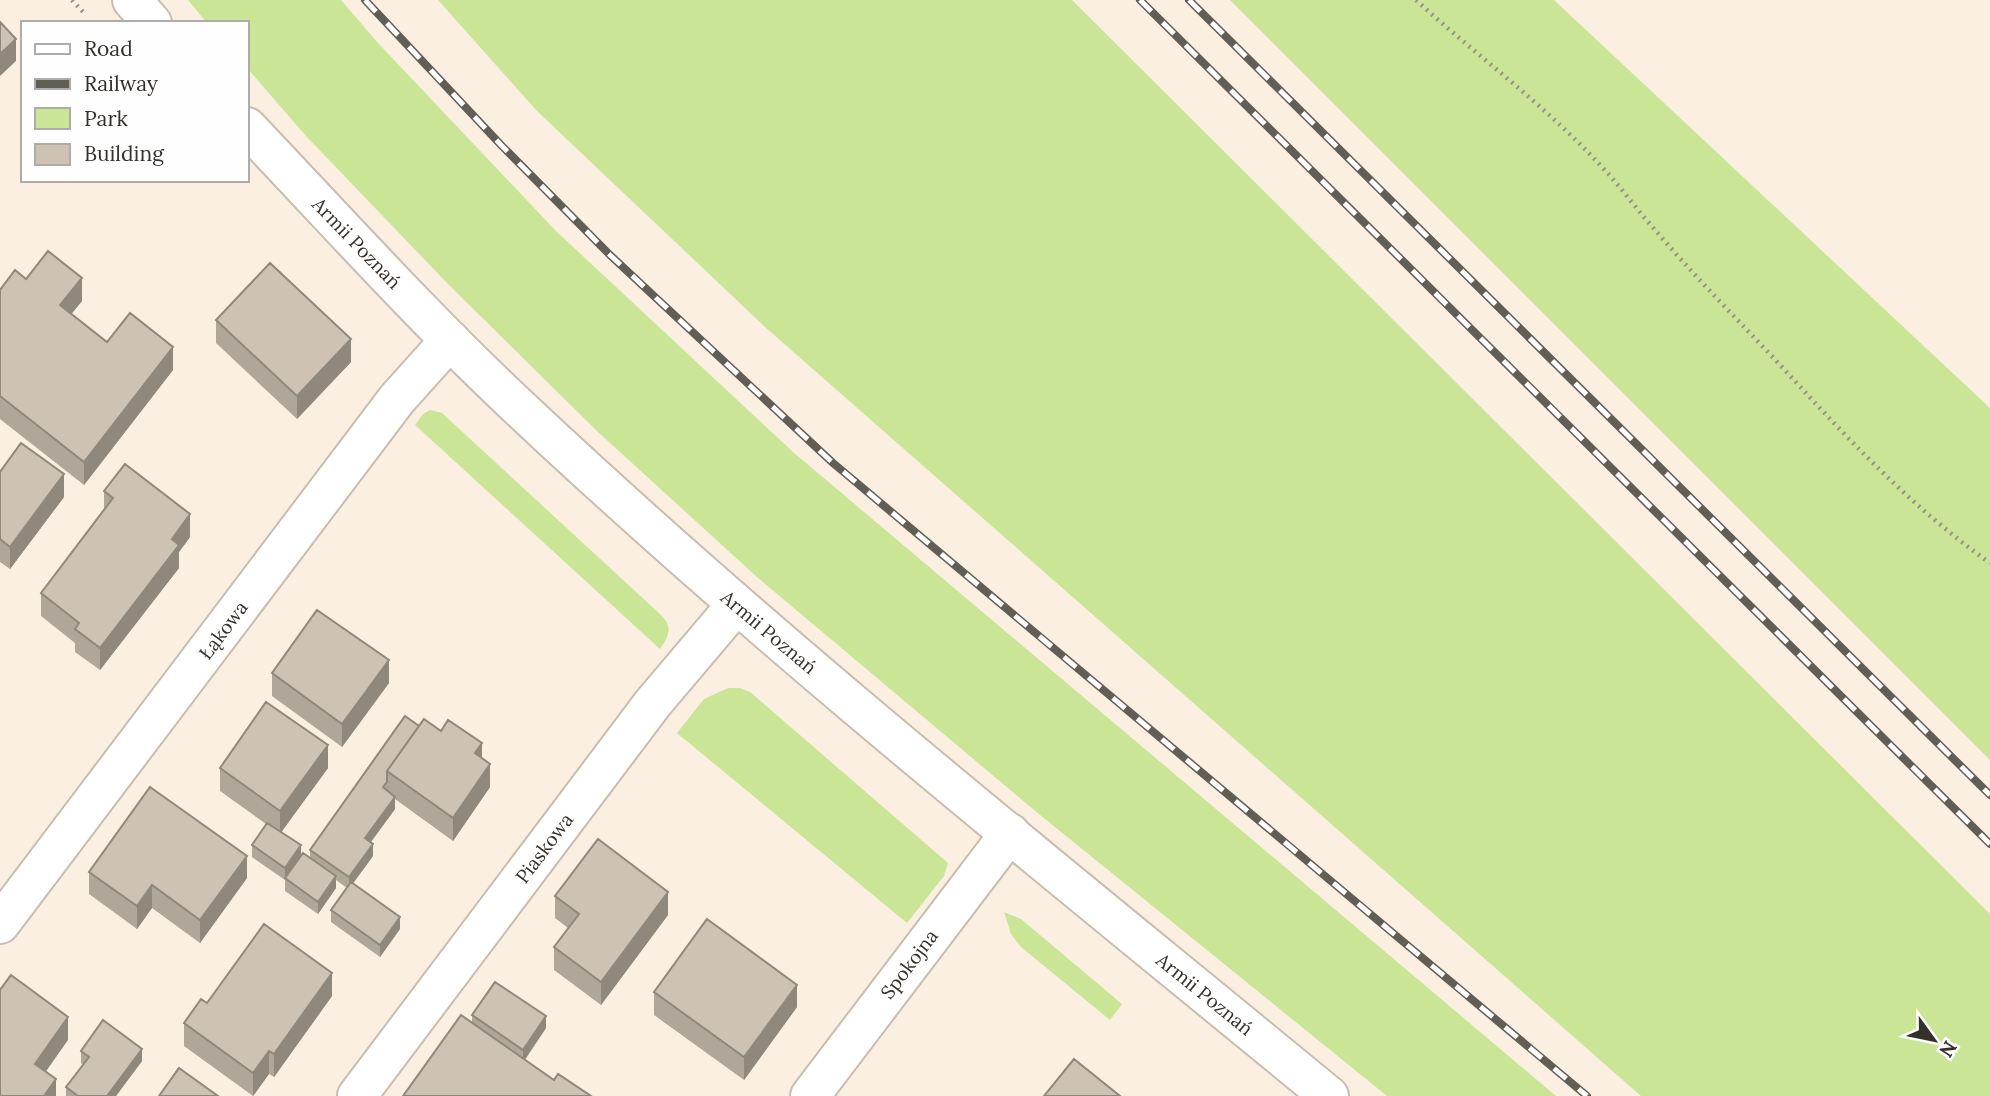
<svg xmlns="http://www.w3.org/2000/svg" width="1990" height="1096" viewBox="0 0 1990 1096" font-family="Lora,serif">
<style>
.green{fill:#cae596}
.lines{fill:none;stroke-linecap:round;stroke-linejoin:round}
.street-casing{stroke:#c8bdaf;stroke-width:42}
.secondary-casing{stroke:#c8bdaf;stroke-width:42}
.path{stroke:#999287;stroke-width:4.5;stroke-dasharray:2 5;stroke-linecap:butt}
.street{stroke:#fff;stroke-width:38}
.secondary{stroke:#fff;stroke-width:38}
.rail-casing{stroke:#635e55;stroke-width:8}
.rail{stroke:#fefefe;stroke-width:5;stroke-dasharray:16;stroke-linecap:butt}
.wall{fill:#b0a79a}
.shaded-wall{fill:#90887d}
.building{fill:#cdc2b3;stroke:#90887d;stroke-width:2}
.labels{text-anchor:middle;stroke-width:7;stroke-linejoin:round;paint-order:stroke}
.street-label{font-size:19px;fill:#34302a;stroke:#fefefe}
</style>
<rect width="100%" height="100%" fill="#faefe0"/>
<path class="green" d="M188,0H341L378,43L556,231L793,452L1556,1096H1387L1034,810L757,577L598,432L448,284L306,136L247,68V23H207Z
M438,0H1072L1990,914V1096H1641L765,327L537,111Z
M1230,0H1554L1990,408V760Z
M430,410L442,413L661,615C673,627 669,636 660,649L415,425L423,414Z
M728,688H740L750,692L948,863L944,876L907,923L677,733L704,699Z
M1004,912L1021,919L1122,1004L1110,1020L1021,947L1011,934Z"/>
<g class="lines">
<g class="street-casing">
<path id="street" d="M0,924L397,399L450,340
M357,1096L653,703L736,605
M810,1096L1010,833"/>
</g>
<g class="secondary-casing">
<path id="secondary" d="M132,0L152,23
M247,127C339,224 429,324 527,415C783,655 1058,873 1329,1096"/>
</g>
<path class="path" d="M72,0L83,12
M1416,0C1477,56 1545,105 1601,166C1621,187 1637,210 1656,231C1696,278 1740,322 1782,367C1847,438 1911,507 1990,563"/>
<use href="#street" class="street"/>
<use href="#secondary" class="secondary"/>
<g class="rail-casing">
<path id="rail" d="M365,0L502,146L610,255L833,463L1587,1096
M1140,0L1990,844
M1189,0L1990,795"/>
</g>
<use href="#rail" class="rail"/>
</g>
<path class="wall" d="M26,279L82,301L71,314L107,342L173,370L84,485L0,419V290Z
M216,320L351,362L297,419L216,343Z
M0,472L64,497L10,569L0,562Z
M104,491L190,537L179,552V568L100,670L75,652V643L41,616V593L104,510Z
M272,673L389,683L342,747L272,696Z
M419,726L441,731L482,758L490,787L453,841L395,799V809L371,842L373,856L353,883L400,929L380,957L331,922V910L347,888L336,880V888L318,914L285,891V880L252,857V845L266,824L220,791V768H328L281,832L301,856L310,858V850Z
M89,872L247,878L200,943L152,908L137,929L89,894Z
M555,896L668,915L601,1005L554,970V947L568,928L555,918Z
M654,992L797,1007L744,1080L654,1015Z
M332,996L274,1077L269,1074L253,1096L184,1046V1023L207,1003Z
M472,1015L546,1028L525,1060L554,1080L403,1096L472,1023Z
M81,1051L142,1061L116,1096H66V1087L83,1065L81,1063Z"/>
<path class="shaded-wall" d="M16,39V61L0,76V54Z
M82,278V301L60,328V305Z
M351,339V362L297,419V396Z
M173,347V370L84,485V462Z
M64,474V497L10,569V547Z
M190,514V537L179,552V568L100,670V648L172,539Z
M389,660V683L342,747V724Z
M482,743V766L475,753Z
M328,745V768L280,834V811Z
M490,764V787L453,841V818Z
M395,797V809L365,850V838Z
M373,844V856L349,889V877Z
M301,845V857L285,880V868Z
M247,856V878L200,943V920Z
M336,876V888L318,914V902Z
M152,885V908L137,929V906Z
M668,892V915L601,1005V982Z
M400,917V929L380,957V945Z
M332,973V996L274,1077V1054Z
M797,985V1007L744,1080V1057Z
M546,1016V1028L523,1062V1050Z
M68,1017V1040L35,1087V1064Z
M142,1049V1061L116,1096H107Z
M269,1051V1074L253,1096V1073Z
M56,1079V1096H44Z"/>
<path class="building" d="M0,22L16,39L0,54Z
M48,251L82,278L60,305L107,342L130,313L173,347L84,462L0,396V290L15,270L26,279Z
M270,263L351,339L297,396L216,320Z
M21,443L64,474L10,547L0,539V472Z
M125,464L190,514L172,539L179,545L100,648L75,629L79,623L41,593L113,498L104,491Z
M317,610L389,660L342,724L272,673Z
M266,702L328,745L280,811L220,768Z
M405,716L419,726L387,771V782L383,787L395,797L365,838L373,844L349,877L310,850Z
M424,719L441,731L448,720L482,743L475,753L490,764L453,818L387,771Z
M150,787L247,856L200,920L152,885L137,906L89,872Z
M267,823L301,845L285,868L252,845Z
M598,839L668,892L601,982L554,947L579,914L555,896Z
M303,853L336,876L318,902L285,878Z
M351,882L400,917L380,945L331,910Z
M707,919L797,985L744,1057L654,992Z
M264,924L332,973L274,1054L269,1051L253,1073L184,1023L201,999L207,1003Z
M11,975L68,1017L35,1064L56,1079L44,1096H0V990Z
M495,982L546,1016L523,1050L472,1015Z
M461,1015L554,1080L558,1074L591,1096H403Z
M103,1020L142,1049L107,1096H78L66,1087L89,1057L81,1051Z
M1074,1059L1120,1096H1044Z
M179,1068L218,1096H159Z"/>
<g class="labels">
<g class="street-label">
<text transform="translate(357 243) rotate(46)" y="7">Armii Poznań</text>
<text transform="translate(223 630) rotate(-53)" y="7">Łąkowa</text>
<text transform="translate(769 632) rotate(40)" y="7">Armii Poznań</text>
<text transform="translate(544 848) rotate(-53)" y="7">Piaskowa</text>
<text transform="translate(909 964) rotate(-53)" y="7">Spokojna</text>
<text transform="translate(1205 994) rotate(39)" y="7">Armii Poznań</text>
</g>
</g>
<rect x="21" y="21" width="228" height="161" fill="#fefefe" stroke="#adaca9" stroke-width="2"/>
<rect x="35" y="44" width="35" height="10" fill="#ffffff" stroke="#adaca9" stroke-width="2"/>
<text x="84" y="56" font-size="21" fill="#34302a">Road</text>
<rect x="35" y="79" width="35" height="10" fill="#635e55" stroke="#adaca9" stroke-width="2"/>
<text x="84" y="91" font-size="21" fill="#34302a">Railway</text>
<rect x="35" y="108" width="35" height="21" fill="#cae596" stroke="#adaca9" stroke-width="2"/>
<text x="84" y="126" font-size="21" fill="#34302a">Park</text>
<rect x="35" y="144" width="35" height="21" fill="#cdc2b3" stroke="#adaca9" stroke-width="2"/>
<text x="84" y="161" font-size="21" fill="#34302a">Building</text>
<g transform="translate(1934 1040) rotate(123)" stroke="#fefefe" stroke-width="5" paint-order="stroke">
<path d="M0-5L12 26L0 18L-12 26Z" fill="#34302a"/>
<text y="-10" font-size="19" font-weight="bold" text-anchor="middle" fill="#34302a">N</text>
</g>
</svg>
